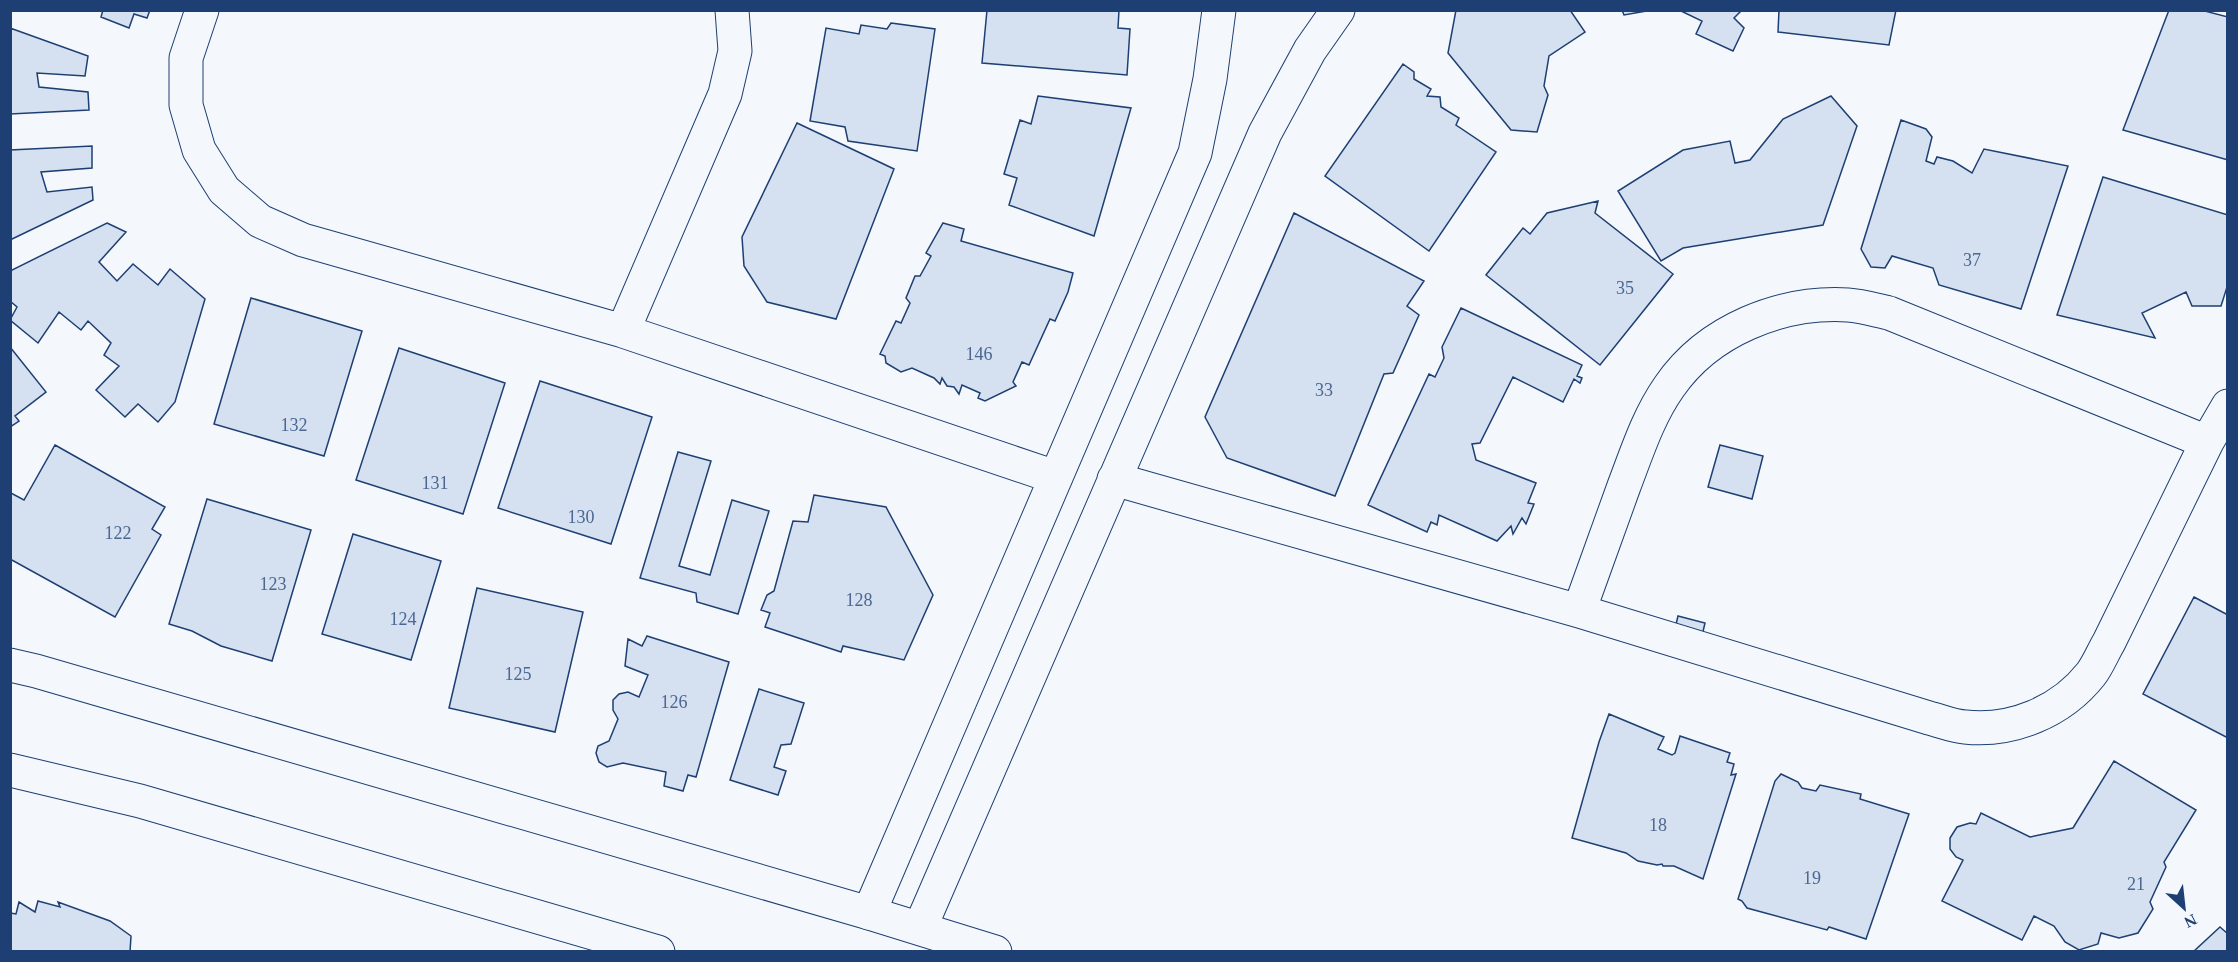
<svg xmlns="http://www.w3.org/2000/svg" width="2238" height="962" viewBox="0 0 2238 962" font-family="'Times New Roman',serif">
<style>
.building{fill:#d5e0f0;stroke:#1d3f73;stroke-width:1.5}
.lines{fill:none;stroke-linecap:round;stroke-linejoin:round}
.street-casing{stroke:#1d3f73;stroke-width:35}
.secondary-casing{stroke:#1d3f73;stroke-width:35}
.street{stroke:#f4f7fb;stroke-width:33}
.secondary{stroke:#f4f7fb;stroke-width:33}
.labels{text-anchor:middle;stroke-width:4.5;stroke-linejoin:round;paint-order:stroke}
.number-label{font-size:18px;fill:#4b6792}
</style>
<rect width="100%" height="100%" fill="#f4f7fb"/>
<path class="building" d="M103,10H150L147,18L134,14L129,28L101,17Z
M987,10H1119L1118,28L1130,29L1127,75L982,63Z
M1456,10H1570L1585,32L1549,56L1544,86L1548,95L1537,132L1511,130L1448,53Z
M1622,10H1646V11L1624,15Z
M1679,10H1742L1734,18L1744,28L1733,51L1696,34L1702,21Z
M1779,10H1896L1889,45L1778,32Z
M2169,10H2201L2228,17V160L2123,130Z
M891,23L935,29L917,151L848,141L845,127L810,121L826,28L859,34L861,25L887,29Z
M10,28L88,56L85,76L37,73L39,87L88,92L89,110L10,114Z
M1403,64L1414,72V79L1431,89L1427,96L1440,97L1441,107L1459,118L1456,125L1496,152L1429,251L1325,176Z
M1038,96L1131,108L1094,236L1009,205L1017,178L1004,174L1020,120L1031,124Z
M1831,96L1857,126L1823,225L1683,248L1661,261L1618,191L1683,150L1730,141L1735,163L1750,160L1783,119Z
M1901,120L1926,129L1932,137L1926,161L1934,164L1937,157L1953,161L1972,173L1984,149L2068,166L2021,309L1939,285L1933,268L1892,256L1885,268L1871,267L1861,249Z
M797,123L894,169L836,319L767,302L744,266L742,237Z
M92,146V168L41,172L47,192L92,187L93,200L10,240V150Z
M2103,177L2228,215V284L2221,306H2192L2186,292L2142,313L2155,338L2057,315Z
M1598,201L1595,213L1673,274L1600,365L1486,275L1523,228L1530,234L1547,213Z
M1294,213L1424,281L1407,306L1419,315L1393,373L1384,374L1335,496L1227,458L1205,417Z
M107,223L126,232L99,262L117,281L133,264L158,285L170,269L205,299L175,402L158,422L138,404L125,417L96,390L119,366L104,355L111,343L88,321L81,330L59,312L38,343L10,320L17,307L10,301V273L12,270Z
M943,223L964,229L961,241L1073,273L1068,292L1055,321L1050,319L1029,365L1022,362L1013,382L1016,386L985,401L978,398L980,393L962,385L959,394L954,387L947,386L942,378L940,384L934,378L912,368L901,372L886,363L885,356L880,354L896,321L901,323L910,303L906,298L915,276H920L931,256L926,253Z
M251,298L362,331L324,456L214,424Z
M1461,308L1582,365L1577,376L1582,378L1580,383L1574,379L1563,402L1513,377L1480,443L1472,444L1476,460L1536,483L1528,503L1534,504L1526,524L1522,518L1513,534L1511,526L1497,541L1439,515L1437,525L1431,522L1427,532L1368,505L1429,374L1435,377L1444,358L1442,347Z
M10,347L46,392L15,416L19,421L10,427Z
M399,348L505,383L463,514L356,480Z
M540,381L652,417L611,544L498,508Z
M55,445L165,507L152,529L161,535L115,617L10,559V495L11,493L24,500Z
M1720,445L1763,456L1752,499L1708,487Z
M678,452L711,461L679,566L710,575L732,500L769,511L738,614L697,602L696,593L640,578Z
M814,495L886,507L933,595L904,660L843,646L841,652L765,627L770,613L761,610L767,595L774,591L793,521L808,522Z
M207,499L311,530L272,661L221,646L192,631L169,624Z
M353,534L441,561L411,660L322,634Z
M477,588L583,612L555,732L449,708Z
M2194,597L2228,615V738L2143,694Z
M1678,616L1705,623L1701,640L1674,633Z
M647,636L729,662L696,777L688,775L683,791L664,786L666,772L623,763L607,767L599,762L596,753L598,746L609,741L618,719L613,710V700L619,694L628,692L639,697L648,675L625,666L628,639L642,646Z
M759,689L804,703L791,744L781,745L774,767L786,771L778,795L730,780Z
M1609,714L1664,737L1658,749L1672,755L1675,753L1680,736L1730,753L1727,762L1734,764L1731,775L1736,774L1703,879L1674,866H1663L1662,864L1657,865L1638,861L1626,853L1572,838L1599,742Z
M2114,761L2196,810L2164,862L2166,867L2150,902L2153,909L2138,933L2119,938L2101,933L2098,944L2079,950L2065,942L2054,926L2034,916L2022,940L1942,901L1963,860L1956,857L1950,849V838L1957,827L1970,823L1976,824L1981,813L2030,837L2073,828Z
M1781,774L1798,782L1802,788L1816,791L1820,785L1861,794L1860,799L1909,814L1866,939L1829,927L1827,930L1747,908L1742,901L1738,899L1775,781Z
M38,901L60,907L58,902L110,921L131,936L130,952H10V913L16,914L19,902L35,912Z
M2220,927L2228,934V952H2193Z"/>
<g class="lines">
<g class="street-casing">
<path id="street" d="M202,10L186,58V105L199,150L224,190L260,221L303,240L623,331L1055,477
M623,331L725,94L735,51L732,10
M1114,479L1579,611L1929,718C1941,721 1953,726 1965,727C2012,732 2061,712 2091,674C2098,665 2103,652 2109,642L2207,442L2228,406
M1579,611C1594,569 1609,528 1624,486C1637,452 1648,417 1669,387C1708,330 1781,301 1848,305C1862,306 1875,310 1889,313L2207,442
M869,913L1195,153L1210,79L1219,10
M920,928L1265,133L1310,50L1338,10"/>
</g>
<g class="secondary-casing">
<path id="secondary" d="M10,665L36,671L869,913L995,952
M10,770L140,801L658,952"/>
</g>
<use href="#street" class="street"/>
<use href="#secondary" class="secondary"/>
</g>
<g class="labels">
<g class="number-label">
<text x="1972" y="266">37</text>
<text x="1625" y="294">35</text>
<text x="979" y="360">146</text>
<text x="1324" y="396">33</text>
<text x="294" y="431">132</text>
<text x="435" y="489">131</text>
<text x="581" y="523">130</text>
<text x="118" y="539">122</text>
<text x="273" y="590">123</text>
<text x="859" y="606">128</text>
<text x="403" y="625">124</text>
<text x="518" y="680">125</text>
<text x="674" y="708">126</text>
<text x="1658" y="831">18</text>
<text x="1812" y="884">19</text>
<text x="2136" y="890">21</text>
</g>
</g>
<rect width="2238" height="962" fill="none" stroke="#1d3f73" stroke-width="24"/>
<g transform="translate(2184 908) rotate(153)" stroke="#f4f7fb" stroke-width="4.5" paint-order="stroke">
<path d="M0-4.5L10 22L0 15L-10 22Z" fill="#1d3f73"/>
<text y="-9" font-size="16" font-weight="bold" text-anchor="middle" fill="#1d3f73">N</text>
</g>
</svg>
